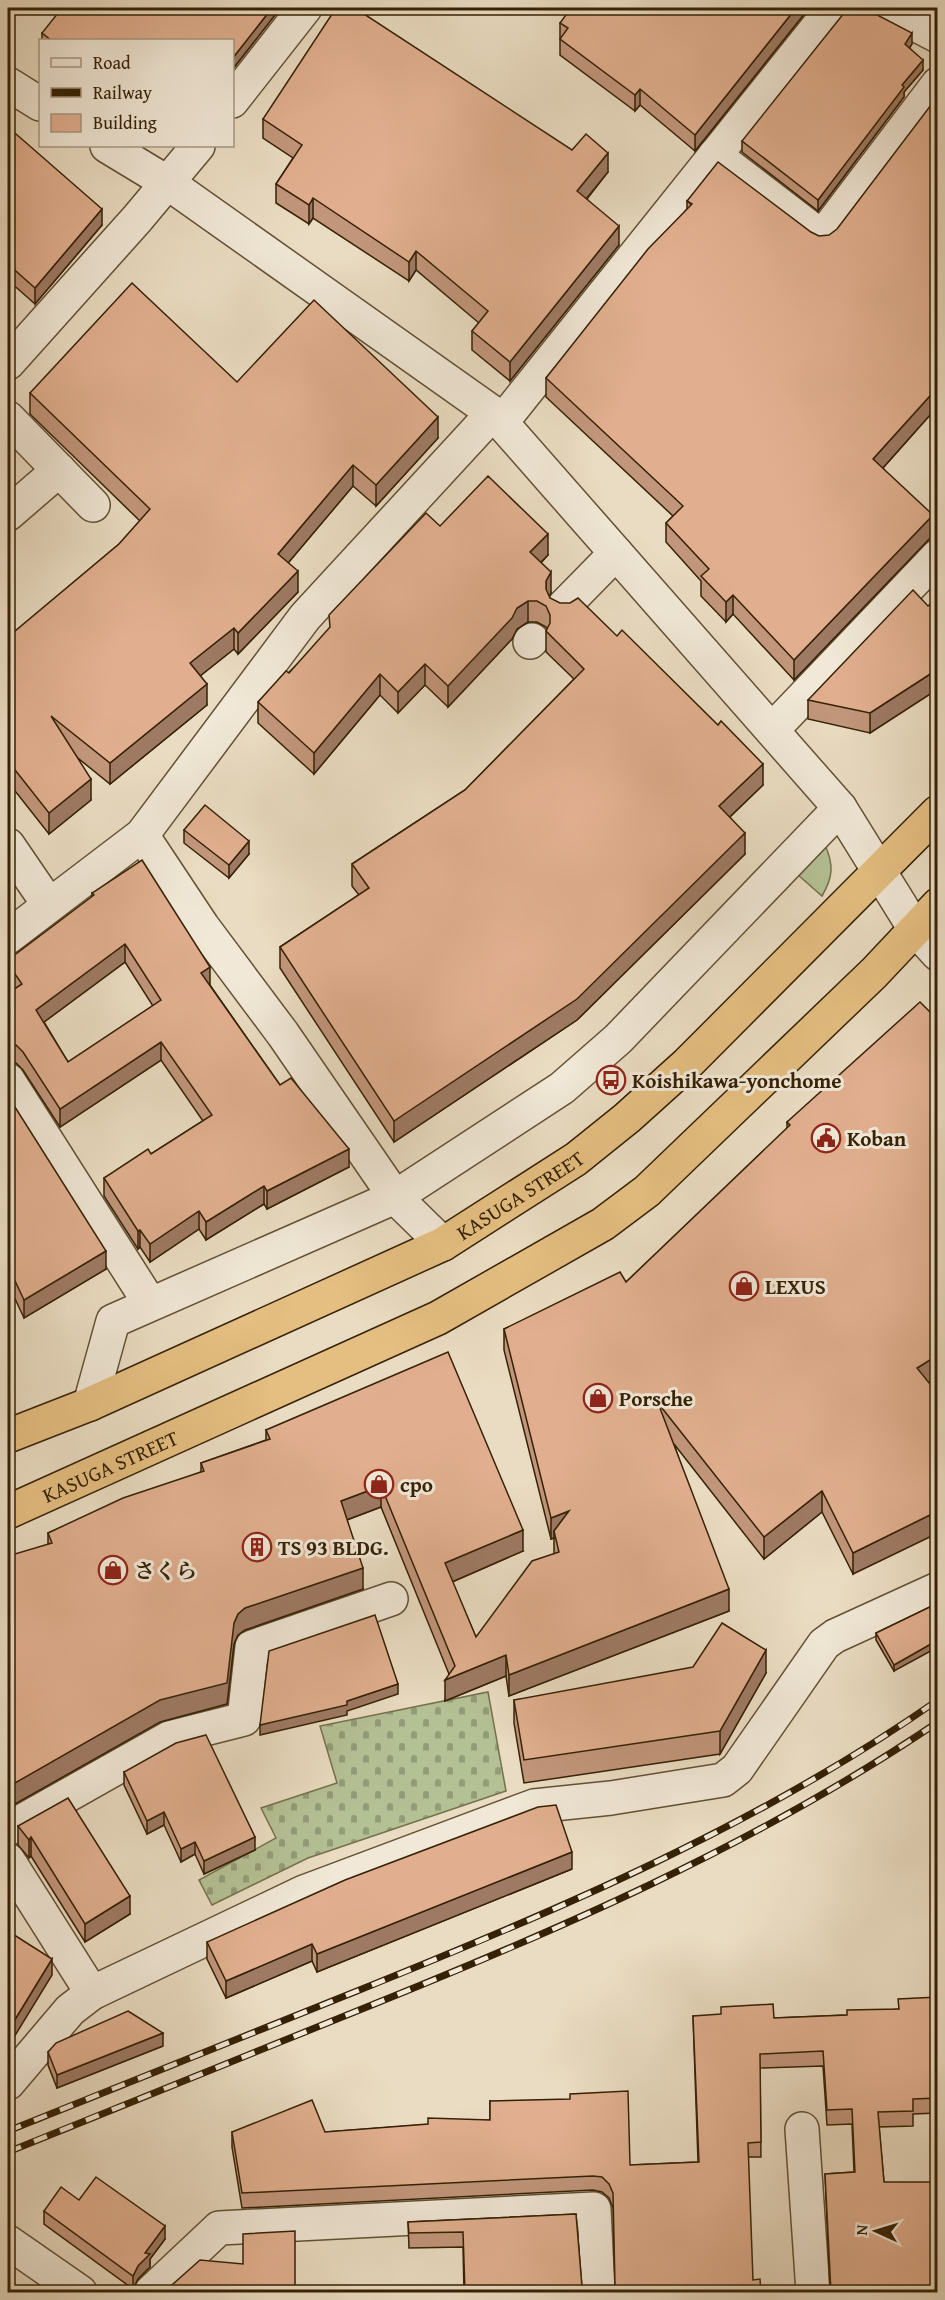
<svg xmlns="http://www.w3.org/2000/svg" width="945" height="2300" font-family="'Gentium Book Plus','Noto Serif JP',serif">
<defs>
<pattern id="cemetery-stones" width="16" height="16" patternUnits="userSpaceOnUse" patternTransform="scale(1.5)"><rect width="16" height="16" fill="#b4c195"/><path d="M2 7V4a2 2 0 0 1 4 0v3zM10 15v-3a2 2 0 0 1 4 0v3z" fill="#939c78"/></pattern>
</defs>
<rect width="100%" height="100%" fill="#eadcc2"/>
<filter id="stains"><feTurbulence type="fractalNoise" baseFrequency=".00333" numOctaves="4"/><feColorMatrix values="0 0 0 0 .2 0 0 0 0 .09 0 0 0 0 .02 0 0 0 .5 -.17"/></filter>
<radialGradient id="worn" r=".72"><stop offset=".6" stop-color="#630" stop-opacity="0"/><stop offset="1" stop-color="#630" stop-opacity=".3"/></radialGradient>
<!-- green -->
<path fill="#b4c195" stroke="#74714d" stroke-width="1.5" d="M 825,845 C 834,865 833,877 822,896 L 797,874 Z"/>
<!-- cemetery -->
<polygon fill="url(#cemetery-stones)" stroke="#74714d" stroke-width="1.5" points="488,1692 506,1791 308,1858 212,1905 199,1880 276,1838 261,1808 337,1783 320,1726"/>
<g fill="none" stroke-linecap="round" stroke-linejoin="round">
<!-- minor casing -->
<g stroke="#625034" stroke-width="36">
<g id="minor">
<polyline points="884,8 938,36"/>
<polyline points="8,84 40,104"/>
<polyline points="232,101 305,8"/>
<polyline points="107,146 168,183 493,413 840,808 915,929 938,954"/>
<polyline points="715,155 822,237 938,84"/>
<polyline points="8,363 137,219 198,146"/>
<polyline points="8,418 93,505"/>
<polyline points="501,423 833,8"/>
<polyline points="8,514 59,470"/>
<polyline points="564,606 616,553"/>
<polyline points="530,642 532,640"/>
<polyline points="772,730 938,556"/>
<polyline points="142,835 203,927 283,1034 395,1197 443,1244"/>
<polyline points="8,845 49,905"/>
<polyline points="8,937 142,835 305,617 493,413"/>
<polyline points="8,1080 149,1302"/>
<polyline points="90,1404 113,1321 395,1197 562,1088 618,1039 840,808"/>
<polyline points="8,1829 169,1738 244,1719 252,1647 391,1599"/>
<polyline points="8,1860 92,1993"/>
<polyline points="8,2083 70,2010 92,1993 304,1892 534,1806 611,1798 723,1780 737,1769 824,1644 835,1636 938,1589"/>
<polyline points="802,2129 813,2292"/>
<polyline points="8,2242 80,2292"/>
<polyline points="151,2292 219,2228 594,2209 598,2292"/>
</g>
</g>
<!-- highway casing -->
<g stroke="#352105" stroke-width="36">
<g id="highway">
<path id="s1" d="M 8,1436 L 90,1404 L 443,1244 L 576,1159 L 627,1118 L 687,1064 L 938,812"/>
<path id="s2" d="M 8,1512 L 438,1318 L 603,1224 L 647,1191 L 874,973 L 938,905"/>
</g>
</g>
<!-- minor -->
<use href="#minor" stroke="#f1e8d7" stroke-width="33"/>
<!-- highway -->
<use href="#highway" stroke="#e5be81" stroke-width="33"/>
<!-- rail casing -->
<g stroke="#352105" stroke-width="7">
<g id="rail">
<path d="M 8,2131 C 124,2084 241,2038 357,1991 C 559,1910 759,1825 938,1700"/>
<path d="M 8,2152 C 121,2106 234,2061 347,2015 C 552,1933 755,1846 938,1722"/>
</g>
</g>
<!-- rail -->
<use href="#rail" stroke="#f1e8d7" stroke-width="4.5" stroke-dasharray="14" stroke-linecap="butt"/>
</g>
<!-- wall -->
<g fill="#c2967b" stroke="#352105" stroke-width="1.5" fill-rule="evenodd">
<polygon points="275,8 275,15 232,70 232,40 42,40 42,33"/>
<polygon points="809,8 695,151 640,105 635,111 560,55 560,23"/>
<polygon points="912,44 909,48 923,70 904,92 904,97 818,211 742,152 742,141"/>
<polygon points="263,119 572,150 608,172 587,199 619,245 510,381 472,350 472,331 479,323 416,270 409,281 313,218 309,224 276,203 276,184 293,158 263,138"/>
<polygon points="8,127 102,225 35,304 9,281"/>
<polygon points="687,201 938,406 883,468 933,535 794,680 733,614 726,622 701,596 701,581 666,542 666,523 673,516 546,397 546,378 687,209"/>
<polygon points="237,382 438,438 376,506 353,486 288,563 298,592 238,654 234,649 200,676 207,705 110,784 79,759 91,800 49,834 8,782 8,637 119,544 140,521 30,414 30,393"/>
<polygon points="440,526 548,555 541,563 551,593 549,596 550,598 763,785 730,817 745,854 577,1020 394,1142 280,968 280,947 359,895 352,886 352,864 465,790 574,679 546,652 546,631 547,630 546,627 537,622 528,622 517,629 512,639 448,707 425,685 398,713 380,695 314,774 258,723 258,702"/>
<polygon points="928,606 870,733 808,719 808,700"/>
<polygon points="184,830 249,854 229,878 184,843"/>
<path d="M 92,893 L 210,985 L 280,1085 L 349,1167 L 267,1209 L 264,1204 L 206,1240 L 199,1229 L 150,1262 L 140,1247 L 138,1249 L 104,1196 L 104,1178 L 151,1154 L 203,1121 L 161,1060 L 60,1127 L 23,1070 L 16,1063 L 8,1062 L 8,993 L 13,990 L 8,982 L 8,960 L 92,897 ZM 125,962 L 153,1006 L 68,1062 L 44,1022 Z"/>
<polygon points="938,1020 938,1376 928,1382 853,1574 822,1512 764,1559 674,1444 729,1611 509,1696 506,1676 445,1701 449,1674 381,1507 347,1520 363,1589 245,1630 238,1635 234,1644 227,1704 160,1722 48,1544 48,1533 201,1472 201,1463 266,1440 266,1430 523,1551 452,1582 476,1637 554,1554 554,1538 551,1539 504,1350 504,1329 626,1282 787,1129 787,1122"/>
<polygon points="8,1096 106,1269 24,1318 9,1286 8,1286"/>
<polygon points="938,1603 894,1671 876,1640 876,1633"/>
<polygon points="766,1673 720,1754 524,1783 514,1723 514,1700"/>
<polygon points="124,1772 255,1850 204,1874 195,1854 181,1862 164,1825 147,1834 124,1785"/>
<polygon points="18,1826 130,1914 85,1942 31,1856 29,1858 18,1845"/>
<polygon points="572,1869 317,1972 312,1961 226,1998 207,1959 207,1942"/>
<polygon points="938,1997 938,2113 913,2114 913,2126 879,2127 884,2182 938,2292 830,2292 825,2174 854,2172 852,2124 827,2125 823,2066 760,2068 761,2157 749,2157 615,2286 613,2208 609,2198 602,2192 593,2190 242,2208 232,2147 232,2132 325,2132 490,2120 490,2101 630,2165 698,2162 693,2016 774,2018 847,2015 898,2009"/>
<polygon points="163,2046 57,2088 48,2065 48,2052"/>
<polygon points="79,2200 165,2239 150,2259 150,2267 138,2279 133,2289 44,2224 44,2211"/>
<polygon points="576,2214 582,2287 588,2292 464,2292 463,2247 409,2248 408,2222"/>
</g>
<!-- shaded-wall -->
<g fill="#9e7a64" stroke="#352105" stroke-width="1.5">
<polygon points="272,8 275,8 275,15 232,70 232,59"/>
<polygon points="796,8 809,8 695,151 695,135"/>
<polygon points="912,33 912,44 905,55 905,44"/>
<polygon points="923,60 923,70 904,92 904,97 818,211 818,200 902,85"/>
<polygon points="640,89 640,105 635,111 635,95"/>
<polygon points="608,153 608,172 577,210 577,191"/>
<polygon points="313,198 313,218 309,224 309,205"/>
<polygon points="102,209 102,225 35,304 35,288"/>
<polygon points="619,226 619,245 510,381 510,362"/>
<polygon points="416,251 416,270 409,281 409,262"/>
<polygon points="9,265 9,281 8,284 8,267"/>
<polygon points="938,387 938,406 873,479 873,459"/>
<polygon points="438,417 438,438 376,506 376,485"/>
<polygon points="353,465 353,486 278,575 278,554"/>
<polygon points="933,515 933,535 794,680 794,660"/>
<polygon points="548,534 548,555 530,573 530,552"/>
<polygon points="298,571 298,592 238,654 238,633"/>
<polygon points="551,572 551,593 546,602 546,581"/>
<polygon points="733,595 733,614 726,622 726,602"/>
<polygon points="528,601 528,622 517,629 512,639 448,707 448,686 517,608"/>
<polygon points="234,628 234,649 190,684 190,663"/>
<polygon points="425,664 425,685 398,713 398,692"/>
<polygon points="938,669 938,689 870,733 870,713"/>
<polygon points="380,674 380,695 314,774 314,753"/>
<polygon points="207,684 207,705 110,784 110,763"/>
<polygon points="763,764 763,785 719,827 719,806"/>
<polygon points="91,779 91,800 49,834 49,813"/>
<polygon points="745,833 745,854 577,1020 394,1142 394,1121"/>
<polygon points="249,841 249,854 229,878 229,865"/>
<polygon points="125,944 125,962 36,1028 36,1010"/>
<polygon points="210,967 210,985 201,991 201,973"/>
<polygon points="161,1042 161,1060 60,1127 60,1109"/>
<polygon points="349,1149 349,1167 267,1209 267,1191"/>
<polygon points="264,1186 264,1204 206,1240 206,1222"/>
<polygon points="199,1211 199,1229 150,1262 150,1244"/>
<polygon points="140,1230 140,1247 138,1249 138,1231"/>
<polygon points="106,1251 106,1269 24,1318 24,1300"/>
<polygon points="9,1268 9,1286 8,1286 8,1269"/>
<polygon points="938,1355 938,1376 917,1390 917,1368"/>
<polygon points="381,1486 381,1507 341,1522 341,1501"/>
<polygon points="822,1491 822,1512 764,1559 764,1537"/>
<polygon points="569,1511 554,1531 554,1538 551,1539 551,1518"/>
<polygon points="938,1511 938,1533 853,1574 853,1553"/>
<polygon points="523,1530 523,1551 445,1585 445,1563"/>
<polygon points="363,1568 363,1589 245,1630 238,1635 234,1644 227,1704 160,1722 8,1808 8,1787 234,1623 238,1614 245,1608"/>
<polygon points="729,1589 729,1611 509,1696 509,1675"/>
<polygon points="938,1640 938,1647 894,1671 894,1665"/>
<polygon points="766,1650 766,1673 720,1754 720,1731"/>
<polygon points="506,1655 506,1676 445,1701 445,1680"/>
<polygon points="398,1684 398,1694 347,1711 347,1715 260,1735 260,1725 347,1701"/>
<polygon points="164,1812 164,1825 147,1834 147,1821"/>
<polygon points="31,1837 31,1856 29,1858 29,1840"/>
<polygon points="255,1837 255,1850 204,1874 204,1861"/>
<polygon points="195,1842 195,1854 181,1862 181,1849"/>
<polygon points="572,1852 572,1869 317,1972 317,1954"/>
<polygon points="130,1896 130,1914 85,1942 85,1924"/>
<polygon points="312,1944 312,1961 226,1998 226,1981"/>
<polygon points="52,1959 52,1975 8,2047 8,2031"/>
<polygon points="163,2033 163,2046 57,2088 57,2075"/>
<polygon points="165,2226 165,2239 150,2259 150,2267 138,2279 133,2289 133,2276 138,2266 145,2253"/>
<polygon points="12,2261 12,2268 8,2275 8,2269"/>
</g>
<!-- building -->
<g fill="#e1af8f" stroke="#352105" stroke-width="1.5" fill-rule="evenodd">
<polygon points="62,8 272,8 232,59 232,40 51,40 42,33"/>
<polygon points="336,8 355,8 572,150 586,134 608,153 577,191 619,226 510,362 472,331 488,311 416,251 409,262 313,198 309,205 276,184 302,145 263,119"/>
<polygon points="571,8 796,8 695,135 640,89 635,95 560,39 568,28 560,23"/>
<polygon points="848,8 864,8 912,33 905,44 923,60 902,85 904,87 818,200 742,141"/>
<polygon points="934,101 938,104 938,387 873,459 933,515 794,660 733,595 726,602 701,576 709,569 666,523 683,506 546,378 648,249 692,204 687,201 718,162 811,232 819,236 829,235 837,229"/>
<polygon points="8,127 102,209 35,288 9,265 8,267"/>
<polygon points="132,283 237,382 314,300 438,417 376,485 353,465 278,554 298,571 238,633 234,628 190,663 207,684 110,763 51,716 91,779 49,813 8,761 8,637 119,544 150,509 30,393"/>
<polygon points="488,476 548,534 530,552 551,572 546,581 546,589 550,598 560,603 570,603 578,598 617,636 622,630 718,725 721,721 763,764 719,806 745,833 577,999 394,1121 280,947 369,888 352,864 465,790 584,669 546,631 550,623 550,615 546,606 537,601 528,601 517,608 512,618 448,686 425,664 398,692 380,674 314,753 258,702 286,671 289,673 330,627 329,615 426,513 440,526"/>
<polygon points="913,590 928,606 938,597 938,669 870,713 808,700"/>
<polygon points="205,805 249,841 229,865 184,830"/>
<path d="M 142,860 L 210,967 L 201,973 L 280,1085 L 291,1078 L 349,1149 L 267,1191 L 264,1186 L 206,1222 L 199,1211 L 150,1244 L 140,1230 L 138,1231 L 104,1178 L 148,1149 L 151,1154 L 212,1115 L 161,1042 L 60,1109 L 23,1052 L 16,1045 L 8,1044 L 8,993 L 22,984 L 8,964 L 8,960 L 94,895 L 92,893 ZM 125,944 L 161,1000 L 68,1062 L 36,1010 Z"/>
<polygon points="920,1002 938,1020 938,1355 917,1368 938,1394 938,1511 853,1553 822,1491 764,1537 658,1403 729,1589 509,1675 506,1655 445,1680 455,1666 381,1486 341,1501 363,1568 245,1608 238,1614 234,1623 227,1683 160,1700 8,1787 8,1556 52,1543 48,1533 123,1498 204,1471 201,1463 270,1439 266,1430 448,1352 523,1530 445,1563 476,1637 532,1561 559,1552 554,1531 569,1511 551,1518 504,1329 620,1272 626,1282 790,1125 787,1122"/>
<polygon points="8,1096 106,1251 24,1300 9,1268 8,1269"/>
<polygon points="938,1603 938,1640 894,1665 876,1633"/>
<polygon points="375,1615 398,1684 347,1701 347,1705 260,1725 269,1651"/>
<polygon points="722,1623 766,1650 720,1731 524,1760 514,1700 693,1667"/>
<polygon points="206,1735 255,1837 204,1861 195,1842 181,1849 164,1812 147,1821 124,1772 176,1743"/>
<polygon points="68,1798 130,1896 85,1924 31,1837 29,1840 18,1826"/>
<polygon points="556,1805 572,1852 317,1954 312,1944 226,1981 207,1942 345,1880 538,1807"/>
<polygon points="8,1931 52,1959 8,2031"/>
<polygon points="938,1997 938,2098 913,2099 913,2111 878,2112 884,2182 938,2182 938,2292 831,2292 825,2174 855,2172 852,2109 827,2110 823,2051 760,2054 761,2142 748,2143 753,2280 760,2279 761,2292 609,2292 615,2285 613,2193 609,2184 602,2177 593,2176 242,2193 232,2132 312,2100 325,2132 428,2124 428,2118 490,2120 490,2101 570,2099 570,2094 628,2091 630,2165 699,2162 693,2016 721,2014 721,2007 773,2004 774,2018 847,2015 847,2010 899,2009 898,1999"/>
<polygon points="128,2011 163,2033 57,2075 48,2052 56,2043"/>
<polygon points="96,2177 165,2226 145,2253 150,2254 138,2266 133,2276 44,2211 61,2187 79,2200"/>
<polygon points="576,2214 582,2287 588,2292 465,2292 463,2232 409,2233 408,2222"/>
<polygon points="295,2231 295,2292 164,2292 200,2260 243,2264 243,2234"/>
<polygon points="8,2258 12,2261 8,2269"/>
</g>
<!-- icons -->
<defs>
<g id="bus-ring" transform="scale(1.5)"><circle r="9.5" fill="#f1e8d7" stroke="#8f2418" stroke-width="1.5"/><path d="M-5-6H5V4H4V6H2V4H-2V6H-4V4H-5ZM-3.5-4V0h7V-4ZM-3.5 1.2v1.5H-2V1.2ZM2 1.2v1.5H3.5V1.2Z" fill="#8f2418"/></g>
<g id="civic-ring" transform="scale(1.5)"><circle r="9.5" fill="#f1e8d7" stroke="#8f2418" stroke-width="1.5"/><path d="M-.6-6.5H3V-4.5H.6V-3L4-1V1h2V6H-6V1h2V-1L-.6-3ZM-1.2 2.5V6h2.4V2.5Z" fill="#8f2418"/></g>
<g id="shop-ring" transform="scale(1.5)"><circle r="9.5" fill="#f1e8d7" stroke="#8f2418" stroke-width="1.5"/><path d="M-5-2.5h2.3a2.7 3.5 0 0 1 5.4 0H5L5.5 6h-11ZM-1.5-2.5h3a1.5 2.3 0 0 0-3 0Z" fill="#8f2418"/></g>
<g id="building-ring" transform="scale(1.5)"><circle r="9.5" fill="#f1e8d7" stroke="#8f2418" stroke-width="1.5"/><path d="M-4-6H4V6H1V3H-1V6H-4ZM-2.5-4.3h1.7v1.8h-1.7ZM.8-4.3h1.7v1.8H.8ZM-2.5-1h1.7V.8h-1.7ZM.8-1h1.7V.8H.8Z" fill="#8f2418"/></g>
</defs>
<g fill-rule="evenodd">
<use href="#bus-ring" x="611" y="1080"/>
<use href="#civic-ring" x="826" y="1138"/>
<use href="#shop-ring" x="744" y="1286"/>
<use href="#shop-ring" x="598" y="1398"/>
<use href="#shop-ring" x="379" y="1484"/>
<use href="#building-ring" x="257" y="1547"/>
<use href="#shop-ring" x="113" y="1570"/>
</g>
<g text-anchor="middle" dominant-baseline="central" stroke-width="6" stroke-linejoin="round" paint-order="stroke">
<!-- poi labels -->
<g font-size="21" font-weight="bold" fill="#352105" stroke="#f1e8d7" text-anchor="start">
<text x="632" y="1080">Koishikawa-yonchome</text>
<text x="847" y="1138">Koban</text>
<text x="765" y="1286">LEXUS</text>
<text x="619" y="1398">Porsche</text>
<text x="400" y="1484">cpo</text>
<text x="278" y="1547">TS 93 BLDG.</text>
<text x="134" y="1570">さくら</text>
</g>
<!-- street labels -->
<g font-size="21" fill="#352105" stroke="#f1e8d7">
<text stroke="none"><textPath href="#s1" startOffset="567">KASUGA STREET</textPath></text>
<text stroke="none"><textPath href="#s2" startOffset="112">KASUGA STREET</textPath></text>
</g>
</g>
<!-- margin -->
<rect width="945" height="2300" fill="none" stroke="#eadcc2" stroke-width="30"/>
<rect x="9" y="9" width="927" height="2282" fill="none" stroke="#352105" stroke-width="3"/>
<rect x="15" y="15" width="915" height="2270" fill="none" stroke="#352105" stroke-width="1.5"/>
<!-- legend -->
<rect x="39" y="39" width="195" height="108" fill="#f1e8d7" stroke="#a69883" stroke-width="1.5"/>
<rect x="51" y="58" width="30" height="9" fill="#f1e8d7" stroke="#a69883" stroke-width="1.5"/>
<text x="93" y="69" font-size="18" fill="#352105">Road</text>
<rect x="51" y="88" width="30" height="9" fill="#352105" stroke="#a69883" stroke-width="1.5"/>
<text x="93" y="99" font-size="18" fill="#352105">Railway</text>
<rect x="51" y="114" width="30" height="18" fill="#e1af8f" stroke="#a69883" stroke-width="1.5"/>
<text x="93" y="129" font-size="18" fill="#352105">Building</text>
<!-- north arrow -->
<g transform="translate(876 2231) rotate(274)" stroke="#f1e8d7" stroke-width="4.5" paint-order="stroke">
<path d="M0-4.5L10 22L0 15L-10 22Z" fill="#352105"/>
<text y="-9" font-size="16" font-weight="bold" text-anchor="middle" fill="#352105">N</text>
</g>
<rect width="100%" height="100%" filter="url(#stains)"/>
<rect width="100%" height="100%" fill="url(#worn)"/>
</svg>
